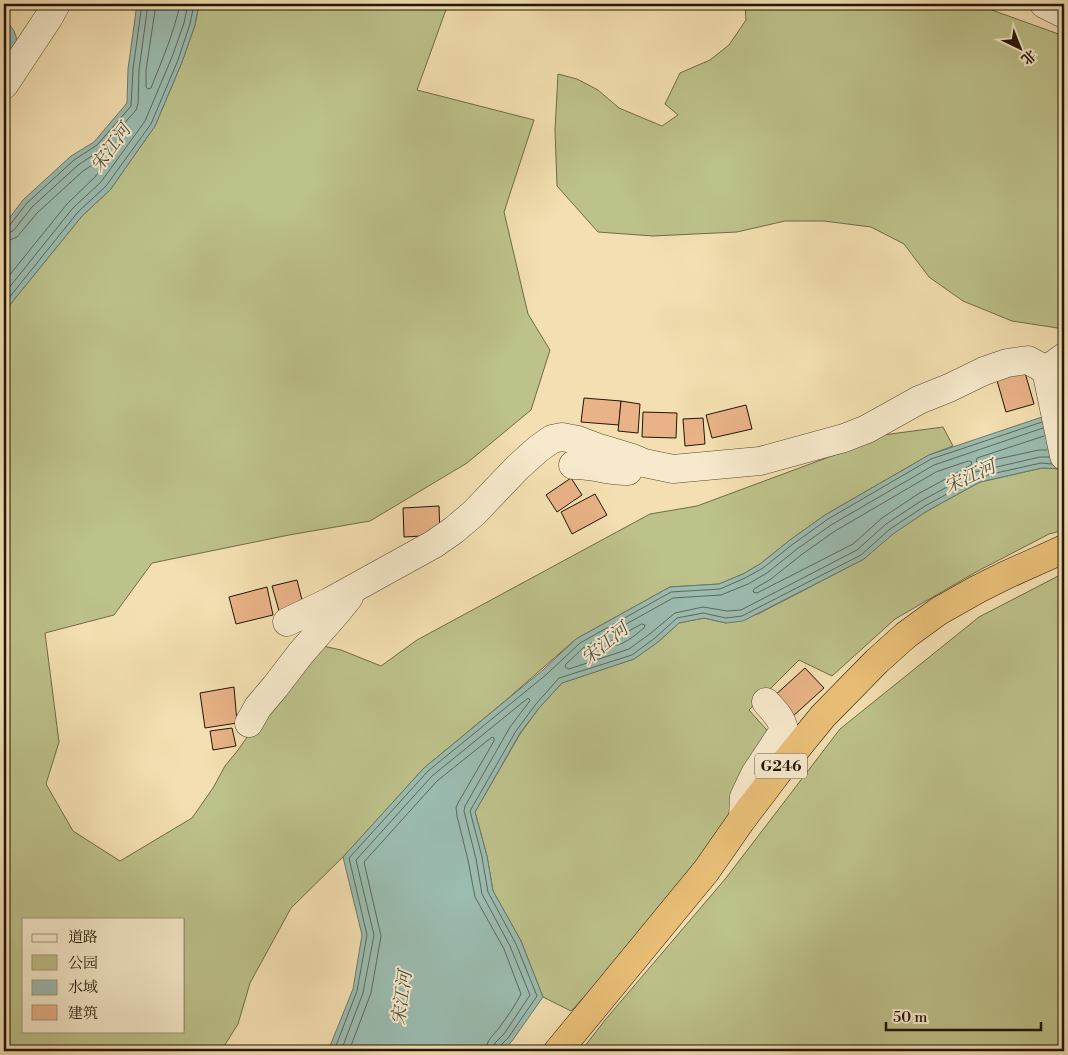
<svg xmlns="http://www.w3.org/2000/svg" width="1068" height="1055" font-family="'Libre Bodoni','Noto Serif SC',serif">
<rect width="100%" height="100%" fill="#f3dfb1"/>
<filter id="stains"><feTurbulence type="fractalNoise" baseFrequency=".004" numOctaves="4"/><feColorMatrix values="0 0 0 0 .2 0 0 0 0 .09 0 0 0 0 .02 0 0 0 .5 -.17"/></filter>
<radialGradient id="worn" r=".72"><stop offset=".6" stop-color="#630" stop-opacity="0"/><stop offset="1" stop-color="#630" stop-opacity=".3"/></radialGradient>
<!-- green -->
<g fill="#bdc18a" stroke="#6e6b48" fill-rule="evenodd">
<path d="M 199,4 L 448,4 L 417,90 L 534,120 L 504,212 L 528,314 L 550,350 L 531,410 L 467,463 L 370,521 L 289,535 L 152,563 L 114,615 L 45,633 L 59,742 L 46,784 L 73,831 L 120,861 L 192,818 L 213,788 L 225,766 L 238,750 L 266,710 L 323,646 L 341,650 L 381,666 L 417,640 L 650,514 L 697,506 L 837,454 L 883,435 L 943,427 L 953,446 L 929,455 L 825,515 L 790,540 L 760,564 L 743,574 L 719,584 L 670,587 L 576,639 L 505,701 L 424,768 L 343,857 L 291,908 L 250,983 L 238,1024 L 221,1051 L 4,1051 L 4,312 L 82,216 L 110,190 L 155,126 L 182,62 L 195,25 ZM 24,919 L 184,919 L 184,1031 L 24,1031 Z"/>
<polygon points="745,4 975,4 1064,36 1064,329 1012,321 963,301 929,277 904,244 871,227 824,221 785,221 737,232 653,236 598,232 557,186 555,130 558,74 577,79 598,90 619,108 662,126 678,115 665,104 680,73 710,60 729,45 746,20"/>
<polygon points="1042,468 1064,469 1064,530 1049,534 976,572 895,619 832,676 799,660 749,710 773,737 736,815 618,961 571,1011 543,997 521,941 493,891 487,856 475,812 520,734 539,708 562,683 634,659 658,642 679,623 704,618 726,623 758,614 864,559 892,534 927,511 980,482"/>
<polygon points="1064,573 1064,1051 581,1051 605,1020 726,878 840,729 979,617"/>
</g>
<!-- water -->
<g fill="#9bbcb0" stroke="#6a796c">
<polygon points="137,4 199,4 195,25 182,62 155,126 110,190 82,216 4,312 4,225 23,200 71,156 94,142 127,103 128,69"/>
<path d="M 4,21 C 13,26 16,33 17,43 L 5,59 L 4,60 Z"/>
<polygon points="1064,411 1064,469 1042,468 980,482 927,511 893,534 864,559 743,621 726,623 704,618 679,623 658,642 634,659 562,683 539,708 520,733 475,812 487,856 493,891 521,941 543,997 512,1041 503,1051 328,1051 353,989 362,935 343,857 424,768 543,670 576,639 670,587 719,584 743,574 760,564 790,540 825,515 929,455 1039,418"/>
</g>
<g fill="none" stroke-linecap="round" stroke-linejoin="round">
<!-- shore -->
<g stroke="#5e685b" stroke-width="1">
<path d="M 156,4 L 146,70 L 146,87 L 148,89 L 151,88 C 162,60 174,33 180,4"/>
<polyline points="4,227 9,226 27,203 74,160 97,145 131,106 133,69 142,4"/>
<polyline points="4,234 9,233 14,230 32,207 78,165 101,150 136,110 138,104 139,70 148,4"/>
<polyline points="4,241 10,240 17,237 37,213 83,171 103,158 107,159 107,161 95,177 67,204 4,282"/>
<polyline points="4,294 73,208 101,182 145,121 172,57 184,23 188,4"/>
<polyline points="4,304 78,212 106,186 151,124 178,60 190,24 194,4"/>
<polyline points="1043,428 934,465 831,525 797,549 767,573 748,584 721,595 673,598 583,648 566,664 565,667 569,669 629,649 651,633 675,613 703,607 727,611 741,610 857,550 886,524 921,501 975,472 1040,457 1049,457"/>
<polyline points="1044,436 977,458 976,461 979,463 1039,450 1047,450"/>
<polygon points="969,461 972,462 971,465 918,494 882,518 853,544 757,593 753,592 754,589 771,579 801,555 835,531 936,472"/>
<path d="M 642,624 L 645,625 L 644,628 C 634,636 622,647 609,646 L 610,642 Z"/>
<polyline points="334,1051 357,991 367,935 349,858 428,771 547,674 580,643 671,592 720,589 745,578 763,568 793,544 828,519 931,459 1042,422"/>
<polyline points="341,1051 363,993 374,935 356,860 432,776 528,698 530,700 529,702 510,727 465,806 464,811 476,859 482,894 510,946 530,995 504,1034 495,1043 493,1051"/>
<path d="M 349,1051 L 371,993 L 381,936 L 364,862 L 437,781 L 492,737 L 494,738 L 494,741 L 458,803 L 456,808 L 457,816 L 468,860 L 475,897 L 504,949 L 521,994 C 515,1006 507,1017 499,1028 C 493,1036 486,1040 486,1051"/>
<polyline points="499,1051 500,1046 508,1038 537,996 516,944 488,892 482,857 470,811 516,731 536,704 559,678 632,655 655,638 677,618 703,613 726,618 742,616 861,555 890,529 925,506 978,477 1041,463 1052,464"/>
</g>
</g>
<!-- building -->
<g fill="#e9b287" stroke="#201506">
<polygon points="1024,369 1034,404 1006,412 996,377"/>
<polygon points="584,398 621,401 619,425 581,422"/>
<polygon points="621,401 640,404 638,433 618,431"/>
<polygon points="746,405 752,429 712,438 706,415"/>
<polygon points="643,412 677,413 676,438 642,437"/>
<polygon points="703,418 705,444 685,446 683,419"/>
<polygon points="571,478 582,495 557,512 546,495"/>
<polygon points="595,494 607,515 572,534 561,512"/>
<polygon points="439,506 440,535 404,537 403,508"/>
<polygon points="297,580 303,604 279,611 272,586"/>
<polygon points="267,587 273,615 236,624 229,597"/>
<polygon points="805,668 824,688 792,717 773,697"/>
<polygon points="234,687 237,723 205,728 200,693"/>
<polygon points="232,728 236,746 213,750 210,731"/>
</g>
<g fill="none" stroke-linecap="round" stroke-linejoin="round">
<!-- minor casing -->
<g stroke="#554831" stroke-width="29">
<g id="minor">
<polyline points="1044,4 1064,14"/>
<polyline points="4,85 49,17 56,4"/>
<polyline points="1046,370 1064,357"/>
<path d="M 573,465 C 592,464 609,472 628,471"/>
<polyline points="287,622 329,602 434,544 454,530 474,513 518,467 538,449 552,439 562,437 578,440 599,448 632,458 644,463 673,469 760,461 844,438 867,429 919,400 949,388 984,371 1007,363 1028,360 1046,370 1064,456"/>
<polyline points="249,723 258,707 275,687 301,653 337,612 349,597"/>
<path d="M 743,818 L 744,797 L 755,774 L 784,730 C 782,718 773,710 766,702"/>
</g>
</g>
<!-- highway casing -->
<g stroke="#201506" stroke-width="29">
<polyline id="highway" points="558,1051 706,871 743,818 784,764 823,716 877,661 906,635 939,611 978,589 1006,575 1064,549"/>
</g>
<!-- minor -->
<use href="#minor" stroke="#f7eacc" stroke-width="28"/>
<!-- highway -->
<use href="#highway" stroke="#eac078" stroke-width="28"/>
</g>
<g text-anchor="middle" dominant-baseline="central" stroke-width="4" stroke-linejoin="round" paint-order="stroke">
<!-- shield labels -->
<rect fill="#f7eacc" stroke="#605541" stroke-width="1" x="755" y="753.5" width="52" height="25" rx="4"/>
<g font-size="15" font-weight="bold" fill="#201506">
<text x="781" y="766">G246</text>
</g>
<!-- water labels -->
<g font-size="18" font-style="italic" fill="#4b4f42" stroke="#f7eacc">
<text transform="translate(111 148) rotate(-54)">宋江河</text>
<text transform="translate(970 477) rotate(-24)">宋江河</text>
<text transform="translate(605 644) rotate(-39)">宋江河</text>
<text transform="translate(402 998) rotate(-82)">宋江河</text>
</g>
</g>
<!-- margin -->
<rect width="1068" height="1055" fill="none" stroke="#f3dfb1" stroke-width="20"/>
<rect x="5" y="5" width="1058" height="1045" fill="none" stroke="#201506" stroke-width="2.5"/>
<rect x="10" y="10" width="1048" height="1035" fill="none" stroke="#201506"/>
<!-- legend -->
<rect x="22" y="918" width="162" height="115" fill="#f7eacc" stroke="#a1957d"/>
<rect x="32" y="934" width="25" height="8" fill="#f7eacc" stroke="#a1957d"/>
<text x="68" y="942" font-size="15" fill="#201506">道路</text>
<rect x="32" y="955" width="25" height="15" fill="#bdc18a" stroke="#a1957d"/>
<text x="68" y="968" font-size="15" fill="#201506">公园</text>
<rect x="32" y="980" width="25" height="15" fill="#9bbcb0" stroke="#a1957d"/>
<text x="68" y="992" font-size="15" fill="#201506">水域</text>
<rect x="32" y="1005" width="25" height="15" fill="#e9b287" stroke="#a1957d"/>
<text x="68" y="1018" font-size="15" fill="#201506">建筑</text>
<!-- north arrow -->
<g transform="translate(1020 48) rotate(137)" stroke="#f7eacc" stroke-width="4" paint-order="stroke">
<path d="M0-4L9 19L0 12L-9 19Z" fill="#201506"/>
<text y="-8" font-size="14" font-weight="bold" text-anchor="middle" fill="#201506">北</text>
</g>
<!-- scale -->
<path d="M886 1022v8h155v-8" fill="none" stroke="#201506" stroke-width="2.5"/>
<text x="893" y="1022" font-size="15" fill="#201506" stroke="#f7eacc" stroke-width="4" paint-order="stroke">50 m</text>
<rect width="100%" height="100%" filter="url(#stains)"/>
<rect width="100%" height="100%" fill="url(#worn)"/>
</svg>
